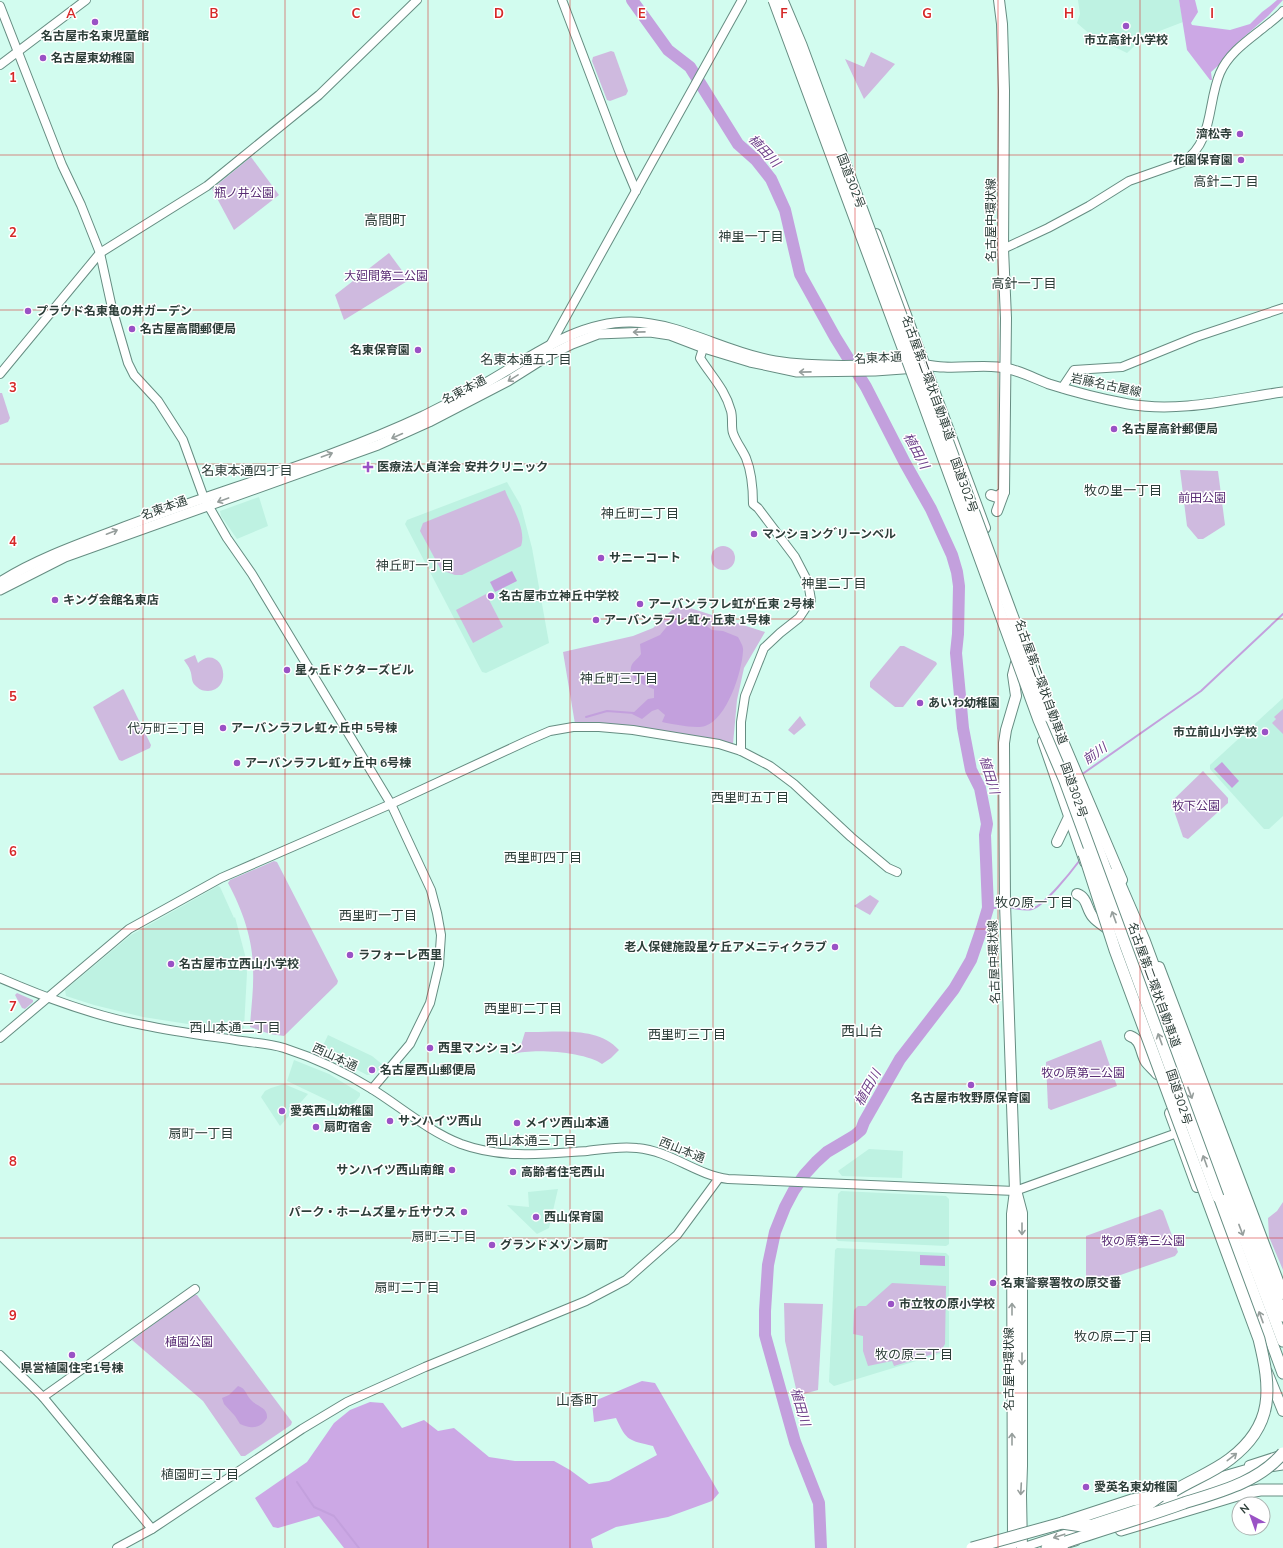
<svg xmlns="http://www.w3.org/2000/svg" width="1283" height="1548" font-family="'Nunito Sans','Noto Sans JP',sans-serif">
<rect width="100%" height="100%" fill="#d2fcef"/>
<!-- built -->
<g fill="#bef2e2">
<polygon points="1078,0 1179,0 1183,22 1144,37 1127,53 1092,36 1077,23 1080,14"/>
<polygon points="507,482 521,506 532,548 549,643 486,673 482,672 405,524 407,520"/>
<polygon points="259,497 268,526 237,539 221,516 220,511"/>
<polygon points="1283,698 1283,816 1269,829 1264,829 1210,769 1210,765"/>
<polygon points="218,886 220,887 234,918 235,917 245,955 247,973 244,1028 239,1032 143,1017 94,1005 66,996 65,990 131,935"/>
<polygon points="328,1035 372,1056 383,1065 375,1074 367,1075 348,1065 336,1057 321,1050"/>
<polygon points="294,1060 329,1074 360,1093 360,1096 348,1110 287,1081"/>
<polygon points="284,1084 308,1094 280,1126 261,1097 265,1091 271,1088"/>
<polygon points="869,1149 903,1151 902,1178 842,1176 838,1171"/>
<polygon points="558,1189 549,1228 537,1234 507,1205 529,1207 528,1192"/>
<polygon points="841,1191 946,1196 949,1199 949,1244 946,1246 838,1241 836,1239 838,1194"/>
<polygon points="837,1248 946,1253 949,1256 949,1351 834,1386 829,1382 835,1250"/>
</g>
<!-- green -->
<g fill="#cfbadf">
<polygon points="611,51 614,52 628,91 626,95 610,101 607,100 592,61 593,57"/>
<polygon points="871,52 895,64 864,99 845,59 864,67"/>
<polygon points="251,157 279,195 234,230 212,189"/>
<polygon points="389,253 409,280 344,320 335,295"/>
<polygon points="0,393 2,393 10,418 8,422 0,425"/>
<polygon points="1180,470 1218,471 1225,525 1203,539 1198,539 1187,526"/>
<path d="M 505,490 C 511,506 527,529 521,546 L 462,575 L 455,575 L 441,570 L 420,531 L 423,523 Z"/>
<circle cx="723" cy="558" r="12"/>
<polygon points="486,594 503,627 473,643 456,610"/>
<polygon points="684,606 765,632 744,668 737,700 733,744 575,724 563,652 633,636 653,628 673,609"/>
<polygon points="900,646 904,646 936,662 937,664 903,707 895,707 870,687 870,682"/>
<path d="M 195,655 L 198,663 C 200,661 203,659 206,658 C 225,653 232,690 208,691 C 204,691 200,690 197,687 C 190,682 193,677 190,670 C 189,667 186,663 184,660 Z"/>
<polygon points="123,689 124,690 151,745 150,748 122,761 119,760 93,707"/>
<polygon points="1283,709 1283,734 1272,723 1276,719 1274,717"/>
<polygon points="800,716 806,725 794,735 788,730"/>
<polygon points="1203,771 1228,798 1228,803 1188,839 1183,837 1171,802"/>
<path d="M 274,861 L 277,862 L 338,981 L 337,984 L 284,1036 L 270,1034 L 250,1027 C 251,1008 254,988 253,969 C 253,939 242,909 228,883 L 230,880 Z"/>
<polygon points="870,895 879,901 870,915 854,906"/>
<polygon points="17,993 33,1000 33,1002 25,1009 22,1008 15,995"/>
<path d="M 525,1032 C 555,1033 596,1025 619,1050 L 611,1058 L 602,1064 C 586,1052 533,1048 514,1054 L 517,1045 L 521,1045 Z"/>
<polygon points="1101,1040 1117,1086 1051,1110 1048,1108 1046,1062"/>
<polygon points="1283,1202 1283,1270 1269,1237 1268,1218 1277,1211"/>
<polygon points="1160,1209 1163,1211 1178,1252 1175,1256 1086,1287 1086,1236"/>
<polygon points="892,1283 946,1286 945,1344 940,1352 894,1366 892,1361 868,1366 863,1351 863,1336 853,1334 854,1310 858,1306 866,1306"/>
<polygon points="194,1295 197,1295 292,1422 291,1425 245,1456 241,1456 203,1401 132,1340"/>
<polygon points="784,1303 823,1304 818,1390 800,1395 797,1393 785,1341"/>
</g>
<!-- forest -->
<g fill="#cca8e5">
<polygon points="1179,0 1195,0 1198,12 1191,23 1192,25 1230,30 1250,24 1262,12 1270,6 1277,0 1283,0 1268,16 1237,43 1224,57 1221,63 1211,72 1212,80 1210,80 1187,50"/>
<path d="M 642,1381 L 655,1383 L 719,1493 L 712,1501 L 668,1517 L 616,1527 L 591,1539 L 593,1548 L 344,1548 L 319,1516 L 278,1528 L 273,1527 L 255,1498 L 307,1462 L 334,1423 L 350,1410 L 370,1402 L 383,1403 L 402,1428 L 424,1420 L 438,1431 L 454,1428 L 489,1457 L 515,1461 L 554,1461 L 570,1470 L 589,1484 L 609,1481 L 657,1455 L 653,1446 C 629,1440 627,1442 616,1418 L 594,1422 L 592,1402 Z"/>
</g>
<!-- water -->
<g fill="#c3a0dd">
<polygon points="512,571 517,581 495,592 490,582"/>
<path d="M 680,613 L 683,618 L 686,620 L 699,620 L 712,630 L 723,631 L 738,637 C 740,641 744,647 743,651 C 742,672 727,719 705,726 C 696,729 672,724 662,722 L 665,715 L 658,709 L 652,711 L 642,719 L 632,714 L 648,699 L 654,698 L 654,689 C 646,686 628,679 631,667 C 632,662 638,659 641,654 L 640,644 L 660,635 L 669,624 Z"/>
<polygon points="1222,762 1239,781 1232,788 1214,769"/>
<polygon points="920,1255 945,1256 945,1266 920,1265"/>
<path d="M 238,1386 C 247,1389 245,1394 251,1400 C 257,1407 268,1407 267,1418 C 261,1429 250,1429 240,1424 L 235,1416 L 224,1404 L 222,1398 L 229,1395 Z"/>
</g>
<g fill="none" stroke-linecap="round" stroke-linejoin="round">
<!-- stream -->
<g stroke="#c3a0dd" stroke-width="2">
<polyline points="586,717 607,711 634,713"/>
<polyline points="1081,775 1201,691 1283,614"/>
<path d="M 1008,907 C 1015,908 1025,911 1032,909 C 1045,905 1071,872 1080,860"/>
<polyline points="988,908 1001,908"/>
<polyline points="297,1482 314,1507 334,1516 359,1548"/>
</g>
<!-- river -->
<polyline stroke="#c3a0dd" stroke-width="12" points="632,0 668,50 690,67 738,144 756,160 771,179 785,210 800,274 835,337 866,387 905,463 931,509 952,555 957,572 959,586 958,634 956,653 963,728 971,770 980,788 985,813 987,824 985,835 988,908 982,928 971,960 954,989 900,1059 864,1122 861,1130 854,1136 827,1152 816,1162 805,1174 794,1190 785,1207 775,1232 768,1265 765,1311 765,1335 795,1442 819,1503 821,1548"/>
<!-- tertiary casing -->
<g stroke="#668d82" stroke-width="10">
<g id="tertiary">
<polyline points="562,0 620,153 636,191"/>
<polyline points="0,6 62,165 81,205 100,253 112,308 128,363 134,375 158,401 183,440 204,498 227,538 252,574 391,804 431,890 437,913 441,935 439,965 430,1003 410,1044 372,1089"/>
<polyline points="0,65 86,0"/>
<path d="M 1003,249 L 1048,228 L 1089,206 L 1129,181 L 1183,162 C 1214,142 1207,103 1220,73 C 1229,52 1250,39 1267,25 C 1272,21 1279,16 1283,11"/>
<path d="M 705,342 L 700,358 C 712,377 725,389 731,411 C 733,418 731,427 733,433 C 736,442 742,449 746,458 C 752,473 753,488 753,504 L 758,508 L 795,557 L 808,582 L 811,600 L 799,618 L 780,633 L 764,648 L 745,696 L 741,722 L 741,751"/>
<polyline points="548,349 742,0"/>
<polyline points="0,374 100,253 207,186 319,95 417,0"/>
<polyline points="1062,388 1074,370 1122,367 1196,337 1283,308"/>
<path d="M 0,978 C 46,998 94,1016 143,1025 C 176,1032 209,1036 242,1041 C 256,1043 271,1044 284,1048 C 315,1058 345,1072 372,1089 C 401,1107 428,1131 461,1144 C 502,1159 544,1154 587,1151 C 603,1149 620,1146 637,1148 C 671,1151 696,1175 728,1179 L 1015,1191 L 1177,1133"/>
<polyline points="0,1038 129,929 221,878 391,804 529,740 550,731 573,727 599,727 633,730 682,738 719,744 741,751 770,766 794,784 851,837 888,868 897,872"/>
<polyline points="0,1355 43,1397 152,1529"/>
<polyline points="43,1397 195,1289"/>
<polyline points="1249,1465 1280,1455"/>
<polyline points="1148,1508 1242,1478"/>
<polyline points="117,1548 152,1529 302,1429 347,1402 425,1367 586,1301 626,1280 677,1235 719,1178"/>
<polyline points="1021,1548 1086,1527"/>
</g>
</g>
<!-- secondary casing -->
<g stroke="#668d82" stroke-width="11">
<g id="secondary">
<path d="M 0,582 C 38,558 82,543 124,527 C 223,489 327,461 423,416 C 441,407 460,398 477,388 C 525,362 574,321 631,322 C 681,323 726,353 775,361 C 806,366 838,366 870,365 C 881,364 892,361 903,362 C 917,362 930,367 944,367 C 962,368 980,365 998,367 C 1015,368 1033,378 1049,384 C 1074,392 1102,399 1128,404 C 1180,413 1232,399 1283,392"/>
<polyline points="0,590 65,557 378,445 429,422 508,381 546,357 572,344 598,334 650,332 670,335 704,348 750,362 797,372 875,371 917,368"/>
</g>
</g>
<!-- primary casing -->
<g stroke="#668d82" stroke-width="12">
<g id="primary">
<polyline points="991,495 997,497 1004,492"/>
<polyline points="997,511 1004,492 1006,318 1003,249 1004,91 1002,24 999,0"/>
<polyline points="1017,1194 1022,1213 1022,1466 1021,1495 1022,1548"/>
<polyline points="1013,1544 1012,1214 1015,1191 1005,903 1004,743 1006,730 1016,696 1013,675 1016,663"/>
</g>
</g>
<!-- trunk casing -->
<g stroke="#668d82" stroke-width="12">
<g id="trunk">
<polyline points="876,234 985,528"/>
<polyline points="1062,739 1122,880"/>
<polyline points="1043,741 1085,862"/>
<polyline points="1057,842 1069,817"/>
<path d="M 1077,894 C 1088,898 1086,909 1093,917 C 1097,922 1103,925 1108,929"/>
<polyline points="1159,967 1283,1294"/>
<path d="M 1130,1036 C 1142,1040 1140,1052 1146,1062 C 1149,1066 1154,1070 1157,1074"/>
<polyline points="1170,1113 1197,1187"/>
<polyline points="1267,1372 1283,1411"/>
</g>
</g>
<!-- motorway casing -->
<g stroke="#668d82" stroke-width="13">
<g id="motorway">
<polyline points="1048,716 1283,1341"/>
<polyline points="1115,873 1144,940 1283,1316"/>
<polyline points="1218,1197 1283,1373"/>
<polyline points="1162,1495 1255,1468 1283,1464"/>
<polyline points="1121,1530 1244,1493 1260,1490 1283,1490"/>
<polyline points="995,1548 1012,1543"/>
<polyline points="1047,1548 1075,1540"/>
</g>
</g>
<!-- tertiary -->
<use href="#tertiary" stroke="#fff" stroke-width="8"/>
<!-- secondary -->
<use href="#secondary" stroke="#fff" stroke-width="9"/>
<!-- primary -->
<use href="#primary" stroke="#fff" stroke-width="10"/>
<!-- trunk -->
<use href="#trunk" stroke="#fff" stroke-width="10"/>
<!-- motorway -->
<use href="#motorway" stroke="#fff" stroke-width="11"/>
<!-- motorway-bridge casing -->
<g stroke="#668d82" stroke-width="13" stroke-linecap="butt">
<g id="motorway-bridge">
<polyline points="774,0 922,399 1039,720 1065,781 1218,1197"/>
<polyline points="782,0 801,45 1013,618 1048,716"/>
<path d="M 1084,854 L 1115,950 L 1259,1339 C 1271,1388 1275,1425 1230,1459 C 1213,1472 1192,1480 1174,1491"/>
<polyline points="1062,1523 1082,1526 1093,1525 1142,1509 1160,1496"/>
<path d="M 1066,1542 C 1105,1529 1145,1517 1184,1503 C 1219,1492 1259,1482 1283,1453"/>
<polyline points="972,1548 1062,1523 1132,1500 1162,1495"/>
</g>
</g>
<!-- motorway-bridge -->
<use href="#motorway-bridge" stroke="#fff" stroke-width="11"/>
</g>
<!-- one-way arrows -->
<defs><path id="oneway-shaft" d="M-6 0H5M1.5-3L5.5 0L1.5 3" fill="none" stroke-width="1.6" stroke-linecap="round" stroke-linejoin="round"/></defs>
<g stroke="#969e9c">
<use href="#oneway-shaft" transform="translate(639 332) rotate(179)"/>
<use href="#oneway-shaft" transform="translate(805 372) rotate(179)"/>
<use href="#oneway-shaft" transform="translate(513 378) rotate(148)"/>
<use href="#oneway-shaft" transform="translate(397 436) rotate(156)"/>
<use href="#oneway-shaft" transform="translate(327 455) rotate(-20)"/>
<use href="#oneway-shaft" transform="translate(223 500) rotate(160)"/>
<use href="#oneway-shaft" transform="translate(112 532) rotate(-21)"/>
<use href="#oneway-shaft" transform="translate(1114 917) rotate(-110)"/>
<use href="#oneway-shaft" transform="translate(1160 1039) rotate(-110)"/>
<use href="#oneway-shaft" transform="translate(1190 1093) rotate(70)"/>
<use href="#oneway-shaft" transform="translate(1205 1161) rotate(-110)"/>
<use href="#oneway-shaft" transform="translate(1022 1229) rotate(90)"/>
<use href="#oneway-shaft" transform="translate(1241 1230) rotate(69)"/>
<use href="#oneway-shaft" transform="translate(1012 1309) rotate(-90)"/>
<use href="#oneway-shaft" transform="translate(1261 1317) rotate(-110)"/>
<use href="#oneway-shaft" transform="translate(1022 1359) rotate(90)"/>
<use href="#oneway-shaft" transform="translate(1012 1439) rotate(-90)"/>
<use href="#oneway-shaft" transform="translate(1232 1457) rotate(-38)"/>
<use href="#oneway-shaft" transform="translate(1021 1489) rotate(93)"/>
<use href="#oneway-shaft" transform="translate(1059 1536) rotate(162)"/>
</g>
<!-- grid -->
<path fill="none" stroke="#d62828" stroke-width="1" stroke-opacity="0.55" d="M 143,0 L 143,1548M 285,0 L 285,1548M 428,0 L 428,1548M 570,0 L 570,1548M 713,0 L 713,1548M 855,0 L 855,1548M 998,0 L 998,1548M 1140,0 L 1140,1548M 0,155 L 1283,155M 0,310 L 1283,310M 0,464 L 1283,464M 0,619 L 1283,619M 0,774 L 1283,774M 0,929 L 1283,929M 0,1084 L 1283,1084M 0,1238 L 1283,1238M 0,1393 L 1283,1393"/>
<!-- markers -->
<g fill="#9a52c5" stroke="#fff" stroke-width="1.5">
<circle cx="95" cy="22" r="4"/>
<circle cx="1126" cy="26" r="4"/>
<circle cx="43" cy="58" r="4"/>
<circle cx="1240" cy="134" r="4"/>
<circle cx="1241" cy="160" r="4"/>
<circle cx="28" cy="311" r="4"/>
<circle cx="132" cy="329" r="4"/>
<circle cx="418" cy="350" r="4"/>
<circle cx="1114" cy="429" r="4"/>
<path d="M366 461h4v4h4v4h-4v4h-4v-4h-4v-4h4z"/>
<circle cx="754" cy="534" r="4"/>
<circle cx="601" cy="558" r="4"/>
<circle cx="491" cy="596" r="4"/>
<circle cx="55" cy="600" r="4"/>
<circle cx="640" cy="604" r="4"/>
<circle cx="596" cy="620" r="4"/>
<circle cx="287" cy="670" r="4"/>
<circle cx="920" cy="703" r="4"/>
<circle cx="223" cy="728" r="4"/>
<circle cx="1265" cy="732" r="4"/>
<circle cx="237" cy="763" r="4"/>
<circle cx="835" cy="947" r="4"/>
<circle cx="350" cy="955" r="4"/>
<circle cx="171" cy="964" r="4"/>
<circle cx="430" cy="1048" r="4"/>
<circle cx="372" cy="1070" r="4"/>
<circle cx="971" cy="1085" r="4"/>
<circle cx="282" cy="1111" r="4"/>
<circle cx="390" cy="1121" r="4"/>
<circle cx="517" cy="1123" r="4"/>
<circle cx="316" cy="1127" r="4"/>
<circle cx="452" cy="1170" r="4"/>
<circle cx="513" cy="1172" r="4"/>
<circle cx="464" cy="1212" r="4"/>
<circle cx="536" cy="1217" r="4"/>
<circle cx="492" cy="1245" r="4"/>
<circle cx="993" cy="1283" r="4"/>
<circle cx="891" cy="1304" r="4"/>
<circle cx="72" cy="1355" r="4"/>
<circle cx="1086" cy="1487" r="4"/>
</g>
<g text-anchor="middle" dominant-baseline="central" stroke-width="3" stroke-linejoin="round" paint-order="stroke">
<!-- poi labels -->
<g font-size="12" font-weight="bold" fill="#2d3e39" stroke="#fff" text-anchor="start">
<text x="95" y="36" text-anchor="middle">名古屋市名東児童館</text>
<text x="1126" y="40" text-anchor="middle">市立高針小学校</text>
<text x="51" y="58">名古屋東幼稚園</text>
<text x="1232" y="134" text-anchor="end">濟松寺</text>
<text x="1233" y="160" text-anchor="end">花園保育園</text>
<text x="36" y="311">プラウド名東亀の井ガーデン</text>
<text x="140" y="329">名古屋高間郵便局</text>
<text x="410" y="350" text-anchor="end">名東保育園</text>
<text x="1122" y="429">名古屋高針郵便局</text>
<text x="377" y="467">医療法人貞洋会 安井クリニック</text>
<text x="762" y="534">マンションク ゙リーンベル</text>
<text x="609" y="558">サニーコート</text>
<text x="499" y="596">名古屋市立神丘中学校</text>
<text x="63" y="600">キング会館名東店</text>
<text x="648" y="604">アーバンラフレ虹が丘東 2号棟</text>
<text x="604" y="620">アーバンラフレ虹ヶ丘東 1号棟</text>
<text x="295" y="670">星ヶ丘ドクターズビル</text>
<text x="928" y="703">あいわ幼稚園</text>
<text x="231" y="728">アーバンラフレ虹ヶ丘中 5号棟</text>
<text x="1257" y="732" text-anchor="end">市立前山小学校</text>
<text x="245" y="763">アーバンラフレ虹ヶ丘中 6号棟</text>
<text x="827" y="947" text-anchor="end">老人保健施設星ケ丘アメニティクラブ</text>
<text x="358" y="955">ラフォーレ西里</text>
<text x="179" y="964">名古屋市立西山小学校</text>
<text x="438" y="1048">西里マンション</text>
<text x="380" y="1070">名古屋西山郵便局</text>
<text x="971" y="1098" text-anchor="middle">名古屋市牧野原保育園</text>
<text x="290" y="1111">愛英西山幼稚園</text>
<text x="398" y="1121">サンハイツ西山</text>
<text x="525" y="1123">メイツ西山本通</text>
<text x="324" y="1127">扇町宿舎</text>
<text x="444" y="1170" text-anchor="end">サンハイツ西山南館</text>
<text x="521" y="1172">高齢者住宅西山</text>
<text x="456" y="1212" text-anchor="end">パーク・ホームズ星ヶ丘サウス</text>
<text x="544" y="1217">西山保育園</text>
<text x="500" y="1245">グランドメゾン扇町</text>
<text x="1001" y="1283">名東警察署牧の原交番</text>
<text x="899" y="1304">市立牧の原小学校</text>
<text x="72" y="1368" text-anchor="middle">県営植園住宅1号棟</text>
<text x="1094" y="1487">愛英名東幼稚園</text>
</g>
<!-- street labels -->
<g font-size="12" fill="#2d3e39" stroke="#fff">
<text transform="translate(851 181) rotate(69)">国道302号</text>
<text transform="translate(991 220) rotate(-90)">名古屋中環状線</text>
<text transform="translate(878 358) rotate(-3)">名東本通</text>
<text transform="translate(928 378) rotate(70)">名古屋第二環状自動車道</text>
<text transform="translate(1106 385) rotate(12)">岩藤名古屋線</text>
<text transform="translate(464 390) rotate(-28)">名東本通</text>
<text transform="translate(964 485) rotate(70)">国道302号</text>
<text transform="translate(164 508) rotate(-20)">名東本通</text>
<text transform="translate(1041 682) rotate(70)">名古屋第二環状自動車道</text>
<text transform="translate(1074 790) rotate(71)">国道302号</text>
<text transform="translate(994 962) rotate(-92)">名古屋中環状線</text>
<text transform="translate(1154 985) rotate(70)">名古屋第二環状自動車道</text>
<text transform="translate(335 1057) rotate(25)">西山本通</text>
<text transform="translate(1179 1097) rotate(72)">国道302号</text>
<text transform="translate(682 1150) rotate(22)">西山本通</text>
<text transform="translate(1009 1369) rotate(-90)">名古屋中環状線</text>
</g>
<!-- park labels -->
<g font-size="12" fill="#582b73" stroke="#fff">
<text x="244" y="193">瓶ノ井公園</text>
<text x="386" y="276">大廻間第二公園</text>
<text x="1202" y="498">前田公園</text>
<text x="1196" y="806">牧下公園</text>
<text x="1083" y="1073">牧の原第二公園</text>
<text x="1143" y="1241">牧の原第三公園</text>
<text x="189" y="1342">植園公園</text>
</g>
<!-- water labels -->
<g font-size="13" font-style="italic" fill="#6d4089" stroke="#fff">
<text transform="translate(764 151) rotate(47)">植田川</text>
<text transform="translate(916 451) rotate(62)">植田川</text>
<text transform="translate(1095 754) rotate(-35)">前川</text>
<text transform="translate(989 775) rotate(73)">植田川</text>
<text transform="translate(868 1088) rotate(-61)">植田川</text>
<text transform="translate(800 1407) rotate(74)">植田川</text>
</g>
<!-- neighbourhood labels -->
<g font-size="13" fill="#2d3e39" stroke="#fff">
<text x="1226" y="182">高針二丁目</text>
<text x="751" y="237">神里一丁目</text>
<text x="1024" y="284">高針一丁目</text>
<text x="526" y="360">名東本通五丁目</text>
<text x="247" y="471">名東本通四丁目</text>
<text x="1123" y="491">牧の里一丁目</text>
<text x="640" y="514">神丘町二丁目</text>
<text x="415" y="566">神丘町一丁目</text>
<text x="834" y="584">神里二丁目</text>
<text x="619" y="679">神丘町三丁目</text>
<text x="166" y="729">代万町三丁目</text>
<text x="750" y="798">西里町五丁目</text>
<text x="543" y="858">西里町四丁目</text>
<text x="1034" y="903">牧の原一丁目</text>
<text x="378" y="916">西里町一丁目</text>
<text x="523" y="1009">西里町二丁目</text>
<text x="235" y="1028">西山本通二丁目</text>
<text x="687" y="1035">西里町三丁目</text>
<text x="201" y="1134">扇町一丁目</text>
<text x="531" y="1141">西山本通三丁目</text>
<text x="444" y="1237">扇町三丁目</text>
<text x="407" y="1288">扇町二丁目</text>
<text x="1113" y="1337">牧の原二丁目</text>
<text x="914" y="1355">牧の原三丁目</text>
<text x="200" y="1475">植園町三丁目</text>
</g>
<!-- quarter labels -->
<g font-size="14" fill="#2d3e39" stroke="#fff">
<text x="385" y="220">高間町</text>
<text x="862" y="1031">西山台</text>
<text x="577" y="1400">山香町</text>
</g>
</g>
<g font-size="13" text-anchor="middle" font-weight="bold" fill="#d62828" stroke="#fff" stroke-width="3" stroke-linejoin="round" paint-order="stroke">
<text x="71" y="18">A</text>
<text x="214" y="18">B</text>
<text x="356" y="18">C</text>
<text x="499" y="18">D</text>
<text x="642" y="18">E</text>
<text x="784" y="18">F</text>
<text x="927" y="18">G</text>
<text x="1069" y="18">H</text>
<text x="1212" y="18">I</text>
<text x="13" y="82">1</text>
<text x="13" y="237">2</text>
<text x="13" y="392">3</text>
<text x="13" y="546">4</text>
<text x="13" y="701">5</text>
<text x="13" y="856">6</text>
<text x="13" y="1011">7</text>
<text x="13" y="1166">8</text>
<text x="13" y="1320">9</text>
</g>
<!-- north arrow -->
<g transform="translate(1251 1516) rotate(319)"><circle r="19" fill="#ffffff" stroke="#abb2b0"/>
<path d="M0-3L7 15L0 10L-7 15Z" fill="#9a52c5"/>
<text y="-6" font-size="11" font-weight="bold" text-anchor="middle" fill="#2d3e39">N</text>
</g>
</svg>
